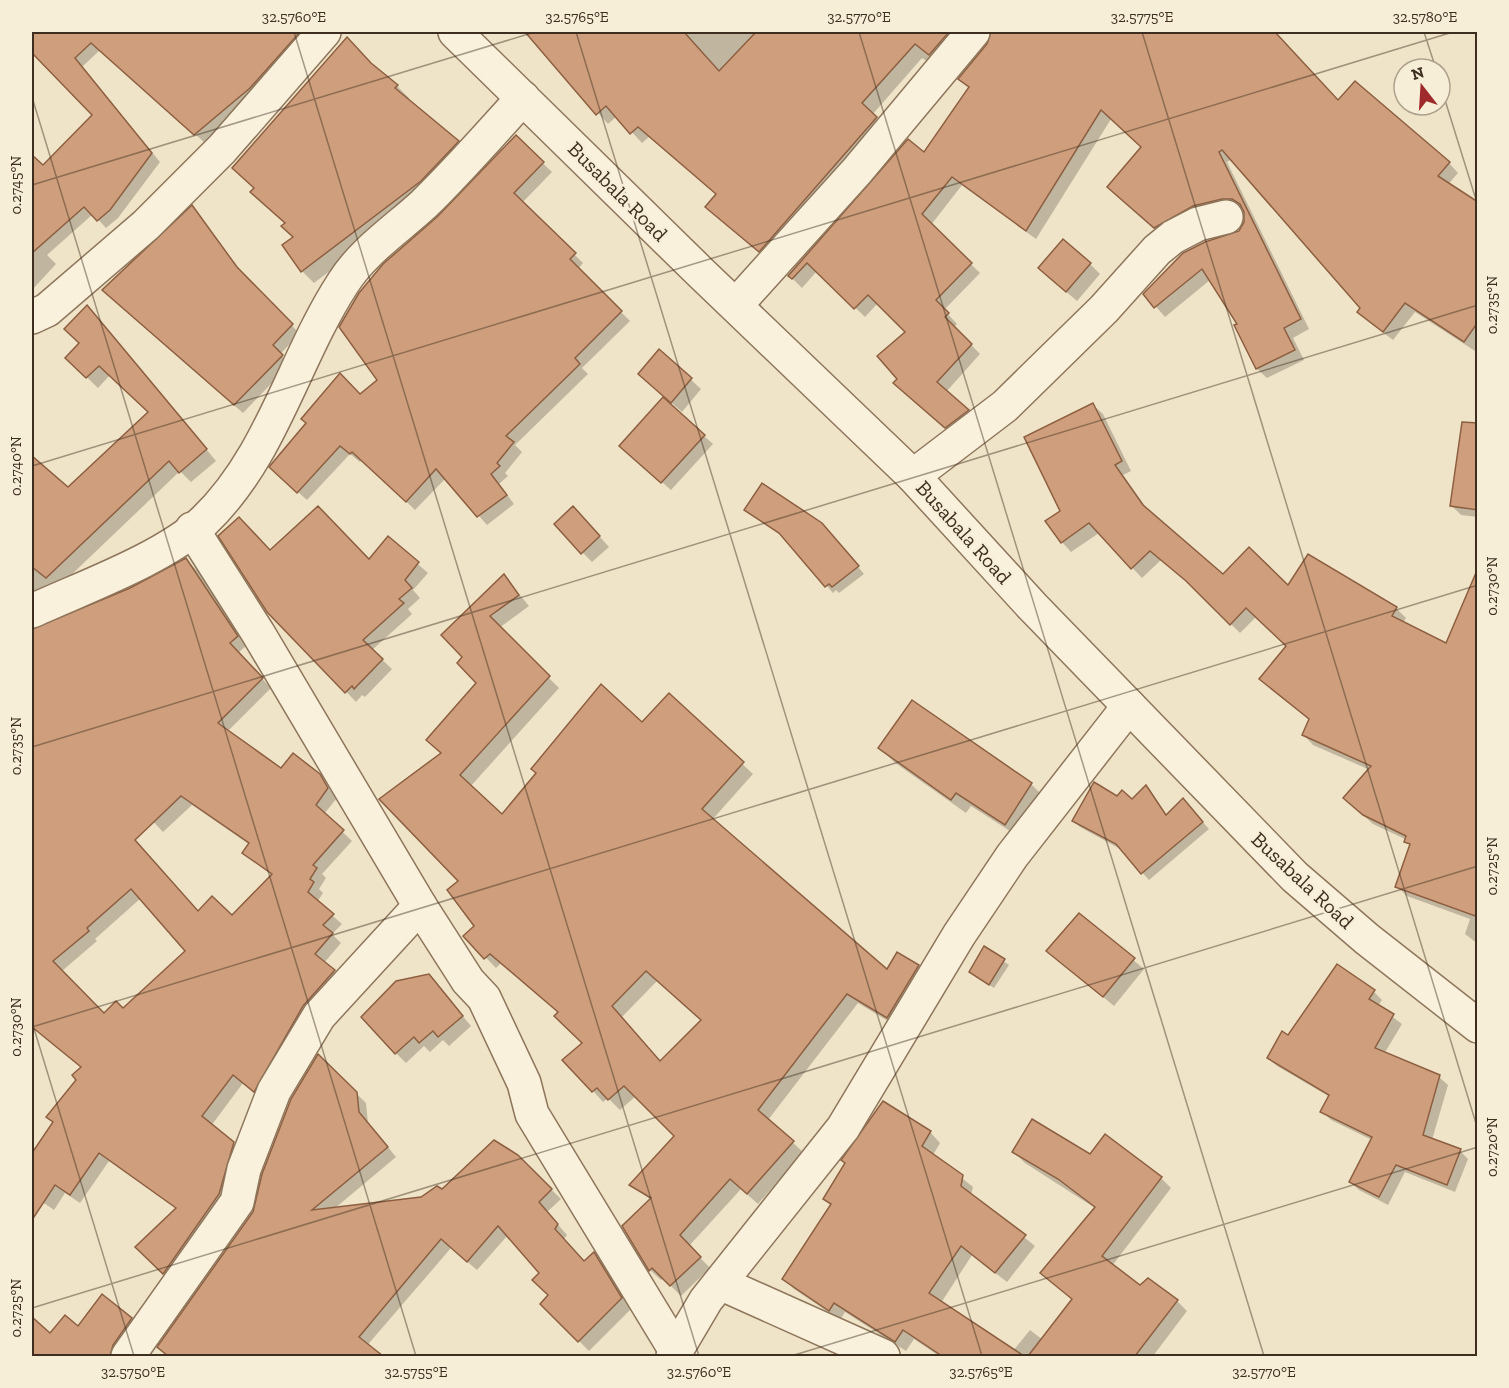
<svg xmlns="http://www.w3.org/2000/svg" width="1509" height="1388" font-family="'Zilla Slab',serif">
<rect width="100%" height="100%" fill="#f0e4c8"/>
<!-- shadow -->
<g fill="#0003" fill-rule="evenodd">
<polygon points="32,32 315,32 258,96 204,142 100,50 82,67 160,162 118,218 106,228 93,214 47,255 56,264 32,290 32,179 94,115 32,51"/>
<polygon points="527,32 968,32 930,63 922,58 872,115 887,129 770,261 718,217 717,195 649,137 642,143 617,116 608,124"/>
<polygon points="1000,32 1273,32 1339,102 1449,163 1458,173 1433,202 1478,274 1478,353 1415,312 1393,340 1369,322 1359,312 1362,308 1232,159 1227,162 1309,329 1293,338 1304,360 1267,378 1257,369 1236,326 1239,324 1210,280 1165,317 1145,294 1240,232 1246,222 1245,212 1243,208 1232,208 1165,237 1119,197 1143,148 1111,119 1036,239 962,185 931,225 980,273 944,310 957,324 954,327 980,354 946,392 977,420 956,437 905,393 899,379 907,332 878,303 865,317 817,271 802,288 790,276 925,154 970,88 960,79"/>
<polygon points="373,67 397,86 409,98 407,100 470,154 433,193 314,283 302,271 295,238"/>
<polygon points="516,137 552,172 522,203 583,263 578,269 630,321 582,368 588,374 515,445 522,452 505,473 508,476 499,484 514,504 487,525 446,478 415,510 362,459 360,462 350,454 307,500 280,476 379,381 438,218"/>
<polygon points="192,207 246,278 300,334 280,354 290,364 243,413 112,299"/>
<polygon points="1090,264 1100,274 1077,301 1050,278"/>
<polygon points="97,318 216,461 191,482 180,471 45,600 32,608 32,458 68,489 150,412 110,375 98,388 67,358 81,343"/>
<polygon points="660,351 701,389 682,412 650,384"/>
<polygon points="1093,405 1103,414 1131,471 1123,475 1150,513 1223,576 1396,608 1406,618 1403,623 1447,645 1478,604 1478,944 1465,934 1470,919 1407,896 1397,886 1411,846 1407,840 1373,824 1355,808 1370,770 1313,745 1304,735 1310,720 1261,679 1288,646 1257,616 1240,633 1198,591 1161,560 1142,578 1099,533 1071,552 1062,542 1062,511"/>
<polygon points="704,436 713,444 671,490 630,454"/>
<polygon points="1478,456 1478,517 1461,515 1451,505"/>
<polygon points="746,510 829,532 864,574 839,593 836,590 833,593 785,538"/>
<polygon points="583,518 609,547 592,562 582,552"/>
<polygon points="388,538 428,573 413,590 420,598 408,609 412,614 372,650 392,669 365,697 362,695 356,702 269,610 369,561"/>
<path d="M 186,560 L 200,573 L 246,646 L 238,653 L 271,688 L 228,731 L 282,770 L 319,776 L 337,798 L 324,814 L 352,841 L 322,874 L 326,878 L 319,889 L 323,893 L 317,902 L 342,924 L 332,934 L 341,943 L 324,963 L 344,981 L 264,1100 L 243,1083 L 211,1126 L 243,1153 L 228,1204 L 173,1282 L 138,1247 L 177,1209 L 109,1161 L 80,1203 L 65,1193 L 54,1210 L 32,1195 L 32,1156 L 54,1123 L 82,1068 L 32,1027 L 32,920 L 125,831 L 198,912 L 232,917 L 273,876 L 244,853 L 250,845 L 192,805 L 163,832 L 125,792 L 32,872 L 32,630 L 40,630 L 131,589 ZM 141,898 L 187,951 L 123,1010 L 104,1015 L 62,971 L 97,941 L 95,939 Z"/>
<path d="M 504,576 L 529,606 L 499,628 L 559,688 L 470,787 L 502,817 L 642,724 L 669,695 L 753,774 L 712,820 L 887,971 L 918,966 L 929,977 L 898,1027 L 858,1003 L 768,1120 L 803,1152 L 758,1204 L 741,1189 L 689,1246 L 710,1268 L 681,1296 L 663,1278 L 661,1280 L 650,1270 L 624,1226 L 651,1200 L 632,1185 L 676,1136 L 636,1096 L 620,1110 L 608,1098 L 603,1102 L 593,1091 L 584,1043 L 559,1012 L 501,963 L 496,968 L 465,936 L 476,926 L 460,881 L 442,754 L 478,683 L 465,657 ZM 657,981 L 702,1020 L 660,1062 L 621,1018 Z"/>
<polygon points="912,702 1031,784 1045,798 1019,837 971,806 966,813 894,762 880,748"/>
<polygon points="1146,787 1167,816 1189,807 1209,829 1149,880 1122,850 1080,827 1073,821 1117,798 1133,801"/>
<polygon points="1079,915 1144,969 1114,1006 1048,951"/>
<polygon points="985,949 1009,965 994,988 970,972"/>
<polygon points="429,976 471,1026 449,1046 443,1040 430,1052 424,1046 406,1063 396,1053"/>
<polygon points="1374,992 1382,1000 1378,1006 1402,1024 1384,1054 1439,1077 1448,1085 1432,1140 1460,1151 1468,1159 1455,1192 1405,1172 1388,1205 1359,1190 1350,1182 1372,1140 1331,1120 1322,1112 1330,1097 1277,1066 1268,1058 1289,1037"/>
<polygon points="318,1056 366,1103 368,1123 396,1157 334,1209 422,1199 517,1156 561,1199 547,1212 567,1235 564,1239 585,1263 594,1254 603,1264 631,1309 589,1351 542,1304 550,1295 541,1273 508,1235 477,1270 451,1248 358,1356 169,1356 159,1347 254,1213"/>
<polygon points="930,1132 940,1143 933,1155 973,1187 971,1195 1035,1246 1007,1282 972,1255 941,1303 1013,1351 1030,1330 1043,1340 1073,1300 1042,1273 1095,1208 1025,1163 1014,1152 1090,1156 1161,1178 1171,1188 1112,1266 1140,1287 1177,1301 1187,1311 1153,1356 939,1356 914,1339 906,1351 845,1312 840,1320 794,1289 784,1279 832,1205 825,1199"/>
<polygon points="32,1319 50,1335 131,1319 141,1328 121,1356 32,1356"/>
</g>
<!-- building -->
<g fill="#cf9f7d" stroke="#8d5f41" stroke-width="1.5" fill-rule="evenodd">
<polygon points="32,32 300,32 250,88 194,135 91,43 75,58 152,153 110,210 97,221 84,207 32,253 32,155 43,165 92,115 32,53"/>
<polygon points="525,32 684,32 719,71 756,32 949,32 929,55 915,44 862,103 877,117 759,252 705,207 716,194 638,127 630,134 606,106 596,115"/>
<polygon points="991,32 1275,32 1338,100 1355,81 1450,162 1438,176 1478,202 1478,322 1464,342 1405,303 1383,332 1357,312 1360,308 1222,150 1219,152 1301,319 1284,328 1295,350 1256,369 1234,325 1237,324 1202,269 1154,308 1143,294 1183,253 1205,242 1239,231 1244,222 1244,212 1240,204 1232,199 1222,199 1193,206 1154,228 1107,187 1141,147 1101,110 1026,231 952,177 922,214 972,263 936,300 949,313 945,317 972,344 937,382 969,410 945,428 893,383 897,379 877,356 905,332 868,295 854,309 807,263 792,279 788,276 908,139 924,152 969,87 958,79 987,44"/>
<polygon points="347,37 371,63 398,85 395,88 459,141 421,181 301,272 282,245 293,237 281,226 285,223 250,192 254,188 232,168"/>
<polygon points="516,135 544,162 514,193 576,253 570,259 622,311 575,358 580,364 506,436 514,442 497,463 500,466 491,474 507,495 477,517 436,469 406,502 352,452 350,454 340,446 297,493 269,467 306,423 301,419 340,373 360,394 377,380 339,327 359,293 383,264 437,217"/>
<polygon points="192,205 237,267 293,324 273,345 283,355 234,405 102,290"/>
<polygon points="1063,239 1091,263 1066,292 1038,268"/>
<polygon points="87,305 207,449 179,473 169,461 46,578 32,567 32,456 68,487 148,412 99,366 86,378 65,358 79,343 64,329"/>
<polygon points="659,349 692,378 671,403 638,374"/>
<polygon points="663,397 705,435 661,483 619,446"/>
<polygon points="1093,403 1122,461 1115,465 1143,505 1223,574 1249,547 1288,585 1308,554 1397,607 1392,616 1446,643 1478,568 1478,917 1395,887 1410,844 1404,842 1406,836 1363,815 1343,798 1371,766 1302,735 1309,719 1259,679 1286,646 1246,608 1230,625 1186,581 1150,551 1131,569 1089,523 1061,543 1045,521 1060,511 1024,437"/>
<polygon points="1462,422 1478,423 1478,510 1450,506"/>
<polygon points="762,483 822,523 859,566 832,587 829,584 825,587 779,533 744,510"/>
<polygon points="318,506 369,559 388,536 419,562 405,580 412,588 399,599 404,603 363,640 383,659 354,689 352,686 345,693 267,612 218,536 239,517 270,550"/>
<polygon points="573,506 600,536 581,554 554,524"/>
<path d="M 186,558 L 238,636 L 230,643 L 263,678 L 218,723 L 281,768 L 293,753 L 320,774 L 328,788 L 316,805 L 344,830 L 313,865 L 317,868 L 310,879 L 314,882 L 308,892 L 334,914 L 323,925 L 333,933 L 315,954 L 335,970 L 303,1006 L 254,1092 L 233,1075 L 202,1116 L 234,1142 L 219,1194 L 163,1274 L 135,1247 L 176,1208 L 99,1153 L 70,1195 L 55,1185 L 32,1220 L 32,1153 L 53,1122 L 46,1117 L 76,1080 L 72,1075 L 81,1067 L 32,1027 L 32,629 L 130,588 ZM 181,796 L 249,843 L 242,853 L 272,874 L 232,915 L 212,896 L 198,911 L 135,840 ZM 131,889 L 185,951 L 123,1008 L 116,1001 L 104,1013 L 53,961 L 89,931 L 87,928 Z"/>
<path d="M 504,574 L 519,595 L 490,616 L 550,676 L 460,775 L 502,814 L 536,773 L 531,769 L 601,684 L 642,722 L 669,693 L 744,762 L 702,809 L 887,969 L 897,952 L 919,965 L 887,1018 L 847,994 L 758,1110 L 794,1141 L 747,1194 L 730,1179 L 680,1235 L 701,1257 L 670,1286 L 652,1268 L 649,1271 L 622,1226 L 651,1198 L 629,1185 L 674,1136 L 624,1086 L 608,1100 L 597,1088 L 592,1092 L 562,1060 L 582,1043 L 554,1016 L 558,1012 L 490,954 L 484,959 L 463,936 L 474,926 L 447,890 L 458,881 L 379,799 L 441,753 L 426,740 L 476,683 L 457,663 L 462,657 L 441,635 ZM 646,971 L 701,1020 L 660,1061 L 612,1006 Z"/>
<polygon points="912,700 1032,783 1005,825 956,793 951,800 878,748"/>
<polygon points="1094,782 1117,796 1122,790 1132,799 1146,785 1166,815 1183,798 1203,822 1141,874 1116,844 1072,821"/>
<polygon points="1079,913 1135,958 1103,997 1046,951"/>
<polygon points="984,946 1005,959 989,985 969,972"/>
<polygon points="1337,964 1375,990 1369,999 1394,1014 1375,1048 1440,1075 1423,1135 1461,1149 1447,1185 1396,1165 1379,1197 1349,1182 1372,1137 1320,1112 1329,1095 1267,1058 1282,1031 1288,1035"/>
<polygon points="429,974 463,1016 438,1037 433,1031 419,1043 414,1037 395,1054 361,1017 396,981"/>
<polygon points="318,1054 357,1092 359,1112 388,1147 312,1210 421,1197 437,1186 442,1189 494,1140 518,1155 552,1189 539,1202 558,1224 555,1229 584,1261 594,1252 622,1298 578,1342 540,1304 548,1295 532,1280 539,1273 498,1226 467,1262 441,1239 359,1337 383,1356 168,1356 157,1347 253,1212 262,1174 291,1099"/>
<polygon points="883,1101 931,1131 922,1146 963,1175 961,1186 1026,1235 995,1273 961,1246 929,1293 1024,1356 942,1356 903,1330 895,1342 834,1303 829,1311 782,1279 831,1204 823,1199 845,1163 841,1160"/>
<polygon points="1032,1119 1090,1154 1105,1134 1162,1177 1102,1256 1140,1285 1148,1278 1178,1300 1135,1356 1028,1356 1072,1299 1040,1273 1095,1207 1058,1179 1012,1152"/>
<polygon points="102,1294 132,1318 113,1345 110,1356 32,1356 32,1317 50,1333 65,1315 78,1326"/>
</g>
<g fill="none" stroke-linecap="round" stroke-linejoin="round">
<!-- minor casing -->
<g stroke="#8d765c" stroke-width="36">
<g id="minor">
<polyline points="736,305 857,171 973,32"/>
<polyline points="32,317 47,310 146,225 222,149 324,32"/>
<polyline points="913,476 1005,406 1104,309 1157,250 1173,237 1198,224 1226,217"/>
<path d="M 32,611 C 84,587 163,559 204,521 C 272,456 293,360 343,283 C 363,251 397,229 424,204 C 459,170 490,134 523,98"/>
<polyline points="420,906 468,981 484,998 524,1083 532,1114 676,1351"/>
<polyline points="720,1283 883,1356"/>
<polyline points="128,1356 237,1202 244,1169 274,1091 319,1016 420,906 258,633 192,529"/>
<polyline points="673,1356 706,1300 843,1128 959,935 1012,856 1129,706"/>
</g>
</g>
<!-- tertiary casing -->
<g stroke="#8d765c" stroke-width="36">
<polyline id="tertiary" points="455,32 700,272 913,476 1032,606 1295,877 1367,939 1478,1026"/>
</g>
<!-- minor -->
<use href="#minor" stroke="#faf1dc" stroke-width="33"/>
<!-- tertiary -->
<use href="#tertiary" stroke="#faf1dc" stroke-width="33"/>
</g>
<!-- ticks -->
<path fill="none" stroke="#3d2e20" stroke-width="1.5" stroke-opacity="0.45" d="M 294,32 L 699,1356M 576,32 L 982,1356M 859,32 L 1264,1356M 1142,32 L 1478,1130M 1424,32 L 1436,69M 1440,84 L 1478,206M 32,97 L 416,1356M 32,185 L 535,32M 32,466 L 1453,32M 32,747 L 1478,305M 32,1022 L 134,1356M 32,1027 L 1478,585M 32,1308 L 1478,866M 791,1356 L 1478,1147"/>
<g text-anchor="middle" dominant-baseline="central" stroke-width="5" stroke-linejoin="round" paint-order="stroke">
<!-- street labels -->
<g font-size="21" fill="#3d2e20" stroke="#f7eed8">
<text transform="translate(618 191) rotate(45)">Busabala Road</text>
<text transform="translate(964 532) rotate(48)">Busabala Road</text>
<text transform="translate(1303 880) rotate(43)">Busabala Road</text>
</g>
</g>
<!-- border -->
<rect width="1509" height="1388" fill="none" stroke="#f7eed8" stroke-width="66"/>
<!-- north arrow -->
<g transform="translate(1422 87) rotate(343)"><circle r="28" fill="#f7eed8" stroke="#ada18e" stroke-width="1.5"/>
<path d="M0-4.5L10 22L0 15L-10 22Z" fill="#9e2a2b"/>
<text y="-9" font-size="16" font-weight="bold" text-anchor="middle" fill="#3d2e20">N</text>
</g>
<rect x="33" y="33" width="1443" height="1322" fill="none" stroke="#3d2e20" stroke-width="2"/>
<g font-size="15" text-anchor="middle" fill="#3d2e20">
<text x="294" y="22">32.5760°E</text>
<text x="577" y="22">32.5765°E</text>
<text x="859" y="22">32.5770°E</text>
<text x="1142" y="22">32.5775°E</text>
<text x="1425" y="22">32.5780°E</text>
<text transform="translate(16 185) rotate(-90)" y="5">0.2745°N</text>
<text transform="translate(1492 305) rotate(-90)" y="5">0.2735°N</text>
<text transform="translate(16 466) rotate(-90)" y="5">0.2740°N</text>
<text transform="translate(1492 586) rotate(-90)" y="5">0.2730°N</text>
<text transform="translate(16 746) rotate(-90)" y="5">0.2735°N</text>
<text transform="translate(1492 866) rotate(-90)" y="5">0.2725°N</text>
<text transform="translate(16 1027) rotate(-90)" y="5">0.2730°N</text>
<text transform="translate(1492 1147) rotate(-90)" y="5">0.2720°N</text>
<text transform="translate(16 1308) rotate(-90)" y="5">0.2725°N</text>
<text x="133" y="1377">32.5750°E</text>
<text x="416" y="1377">32.5755°E</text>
<text x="699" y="1377">32.5760°E</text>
<text x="981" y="1377">32.5765°E</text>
<text x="1264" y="1377">32.5770°E</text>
</g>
</svg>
